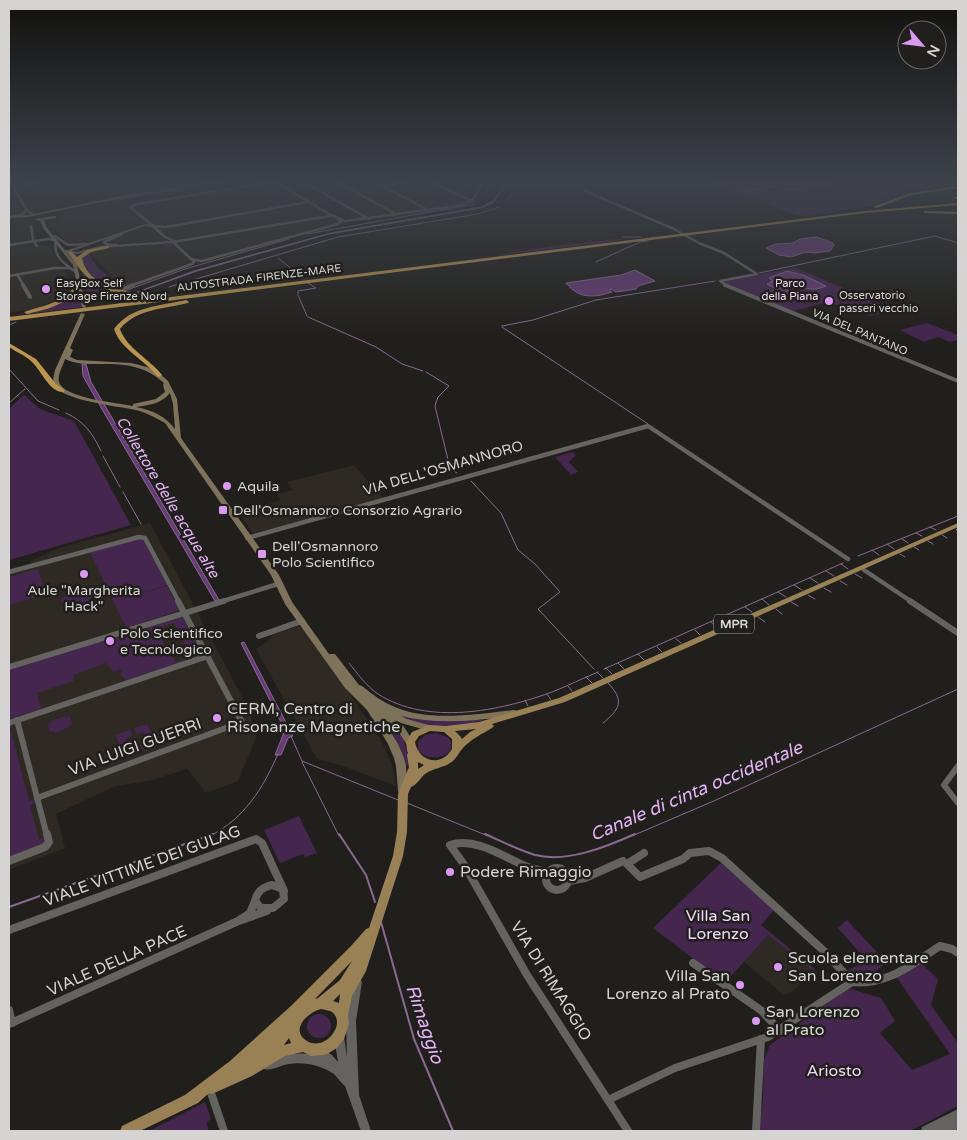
<svg xmlns="http://www.w3.org/2000/svg" width="967" height="1140" font-family="'Varela Round',sans-serif">
<rect width="100%" height="100%" fill="#211f1b"/>
<!-- built -->
<g fill="#2e2922">
<polygon points="11,180 434,180 482,199 462,207 358,222 335,202 318,205 303,196 319,194 311,188 291,191 346,224 303,234 197,264 131,287 118,282 88,252 102,243 105,238 87,243 72,244 68,243 47,223 63,216 67,209 89,204 88,202 9,215 9,182"/>
<polygon points="9,219 35,221 36,236 39,244 50,248 71,282 72,286 56,300 35,308 9,313"/>
<polygon points="354,465 383,498 257,534 252,532 239,513 281,500 277,494 293,490 287,482"/>
<polygon points="150,523 250,712 256,738 238,781 206,793 187,769 152,780 113,787 56,814 65,848 9,870 9,569 31,563 31,561 56,549"/>
<polygon points="298,626 303,627 380,738 392,764 396,786 343,766 317,759 256,649 268,641 272,635"/>
<polygon points="768,935 813,971 793,991 784,995 744,962"/>
</g>
<!-- green -->
<g fill="#44264f" fill-rule="evenodd">
<polygon points="699,180 958,180 958,185 906,192 869,207 800,216"/>
<polygon points="616,239 625,240 494,256 552,246"/>
<path d="M 164,243 L 168,244 L 172,247 L 167,248 L 161,244 L 115,247 L 88,252 C 97,270 109,278 126,286 L 118,290 C 97,284 89,277 81,257 C 97,242 142,245 164,243 Z"/>
<polygon points="793,268 796,268 896,310 871,316 828,302 790,312 722,282"/>
<polygon points="83,274 115,292 87,296"/>
<polygon points="78,290 82,307 19,315 59,303"/>
<polygon points="927,323 958,335 958,340 950,342 938,337 924,342 900,330"/>
<polygon points="24,395 40,409 74,421 131,525 9,560 9,409"/>
<polygon points="572,452 576,455 569,462 578,472 571,475 555,457"/>
<polygon points="138,538 144,540 167,585 119,600 167,586 180,610 126,628 90,552"/>
<polygon points="33,570 38,570 47,594 9,605 9,577"/>
<path d="M 77,587 L 99,590 C 83,607 83,607 61,603 L 60,601 L 71,589 Z"/>
<path d="M 182,617 L 202,654 L 198,657 L 126,680 L 120,674 L 122,672 L 119,669 L 114,672 L 106,663 L 73,675 L 74,681 L 37,693 L 41,709 L 9,719 L 9,669 ZM 174,623 L 191,657 L 176,662 L 173,657 L 171,657 L 159,633 L 164,632 L 164,626 Z"/>
<path d="M 384,707 L 435,720 L 484,720 C 462,727 430,730 408,720 C 400,717 392,711 384,707 Z"/>
<polygon points="66,716 66,718 70,716 72,724 69,725 70,727 54,733 53,731 50,732 47,724 51,723 50,721"/>
<polygon points="380,717 397,731 403,738 411,765 403,766"/>
<polygon points="147,724 156,744 123,756 116,735 130,730 132,736 125,739 129,749 147,743 143,732 137,734 134,728"/>
<polygon points="9,726 14,727 10,728 29,801 34,800 35,803 30,805 39,840 44,838 43,844 9,859"/>
<path d="M 436,733 L 449,738 C 460,757 428,764 418,750 L 418,742 L 425,735 Z"/>
<polygon points="299,816 317,853 305,857 303,854 280,863 264,830"/>
<polygon points="721,863 774,910 761,925 815,969 813,971 768,935 725,983 653,928"/>
<polygon points="847,920 887,963 872,973 879,980 857,982 846,971 867,961 838,928"/>
<polygon points="919,961 938,979 931,1005 958,1043 958,1106 910,1131 759,1131 763,1099 764,1060 770,1045 848,988 881,998 895,1021 880,1033 912,1070 950,1054 895,975"/>
<circle cx="319" cy="1026" r="12"/>
<polygon points="205,1102 211,1119 206,1123 209,1131 149,1131"/>
</g>
<!-- water -->
<g fill="#673b76" stroke="#886992">
<polygon points="709,180 828,180 832,182 818,187 793,190 772,187 744,192"/>
<polygon points="502,189 494,202 481,208 329,234 197,271 135,293 194,271 331,233 482,207 494,200"/>
<polygon points="817,237 833,243 834,245 830,251 815,253 806,252 791,257 779,255 766,248 776,244 793,243 800,239"/>
<path d="M 635,270 L 655,281 L 638,286 L 636,289 L 616,292 L 611,289 L 609,290 L 612,292 C 593,298 579,299 566,283 L 621,275 Z"/>
<path d="M 787,271 L 803,275 L 826,286 C 807,294 804,284 785,283 L 787,284 L 785,289 L 795,294 L 770,294 L 769,292 L 778,290 L 767,284 L 773,281 L 769,278 Z"/>
<polygon points="82,364 86,364 91,382 219,600 215,601 96,399 83,376"/>
<polygon points="244,642 293,736 288,738 281,755 275,755 285,730 241,643"/>
</g>
<g fill="none" stroke-linecap="round" stroke-linejoin="round">
<!-- stream-far1 -->
<g stroke="#886992" stroke-width="1">
<polyline points="214,184 237,180"/>
<polyline points="516,188 522,180"/>
<polyline points="502,189 509,180"/>
<polyline points="483,196 488,188 497,180"/>
<polyline points="508,199 514,191"/>
<polyline points="100,202 186,188"/>
<polyline points="307,234 475,204"/>
<polyline points="623,237 641,237"/>
<polyline points="278,258 304,279"/>
<polyline points="596,262 640,242 648,241"/>
<polyline points="759,273 935,236 958,243"/>
<polyline points="169,287 338,237 478,214 499,207"/>
<polyline points="124,291 185,269 289,239"/>
<polyline points="298,294 298,291 316,288 308,283"/>
<polyline points="298,295 307,316"/>
<polyline points="308,317 376,347 402,364 423,371"/>
<polyline points="9,325 16,322"/>
<polyline points="502,326 533,320 596,300 715,281"/>
<polyline points="502,327 648,424"/>
<polyline points="9,369 38,401 59,410"/>
<polyline points="426,372 449,386 438,397 435,406 449,464 452,470 457,473"/>
<polyline points="9,403 25,389"/>
<path d="M 66,413 C 84,421 93,434 101,451"/>
<polyline points="103,456 120,487"/>
<polyline points="471,481 501,513 518,550 535,564 560,592 538,609 594,669"/>
<polyline points="123,492 141,524"/>
<polyline points="930,527 936,530"/>
<polyline points="956,529 958,531"/>
<polyline points="916,533 922,536"/>
<polyline points="942,535 947,538"/>
<polyline points="902,539 908,543"/>
<polyline points="928,541 933,544"/>
<polyline points="887,544 894,549"/>
<polyline points="914,547 919,550"/>
<polyline points="872,550 879,555"/>
<polyline points="900,554 905,557"/>
<polyline points="858,556 958,516"/>
<polyline points="841,564 848,569"/>
<polyline points="826,571 834,576"/>
<polyline points="855,574 862,578"/>
<polyline points="810,578 818,583"/>
<polyline points="840,581 847,585"/>
<polyline points="794,585 802,590"/>
<polyline points="824,588 831,592"/>
<polyline points="778,592 786,597"/>
<polyline points="808,595 815,599"/>
<polyline points="762,599 769,605"/>
<polyline points="791,602 798,606"/>
<polyline points="745,607 752,612"/>
<polyline points="776,609 782,614"/>
<polyline points="728,614 735,620"/>
<polyline points="758,617 765,622"/>
<polyline points="711,622 718,627"/>
<polyline points="695,630 700,635"/>
<polyline points="676,639 681,643"/>
<polyline points="657,647 662,652"/>
<polyline points="638,654 644,660"/>
<path d="M 349,663 C 358,674 366,686 378,694 C 428,726 500,711 552,692 C 568,686 583,678 598,672"/>
<polyline points="618,663 624,669"/>
<polyline points="606,668 612,674"/>
<polyline points="604,669 843,563"/>
<polyline points="597,672 603,678"/>
<polyline points="586,677 592,683"/>
<polyline points="568,686 572,691"/>
<polyline points="547,694 551,700"/>
<polyline points="525,700 528,706"/>
<path d="M 603,723 C 620,709 625,701 608,683"/>
<polyline points="291,736 302,761 398,800"/>
<polyline points="302,762 339,836"/>
<polyline points="407,803 488,836"/>
<path d="M 210,836 C 245,818 263,788 278,754"/>
<polyline points="632,836 716,800 958,689"/>
</g>
<!-- stream -->
<g stroke="#886992" stroke-width="2">
<polyline points="339,834 366,875 375,902"/>
<path d="M 485,834 C 501,841 518,850 535,855 C 567,863 606,847 635,834"/>
<polyline points="9,907 213,834"/>
<polyline points="381,922 414,1039 453,1131"/>
</g>
<!-- minor-far4 -->
<g stroke="#65635f" stroke-width="2.5">
<polyline points="272,180 331,215 345,221 457,206 472,201"/>
<polyline points="300,180 369,219"/>
<polyline points="333,180 394,213 392,215"/>
<polyline points="371,180 428,210"/>
<polyline points="427,180 472,201"/>
<polyline points="12,186 53,180"/>
<polyline points="383,186 417,180"/>
<polyline points="585,191 674,229 699,243 724,253 757,274 720,281 728,286"/>
<polyline points="472,201 483,182 480,180"/>
<polyline points="152,225 130,207 138,204 273,182"/>
<polyline points="31,226 33,240 37,246"/>
<polyline points="154,226 166,227 308,202"/>
<polyline points="55,236 68,245 89,244"/>
<path d="M 56,240 C 52,258 66,264 78,274"/>
<polyline points="173,242 191,259 202,261 338,224 341,222 338,219"/>
<polyline points="173,242 330,216"/>
<polyline points="9,245 48,239 56,240"/>
<polyline points="117,245 108,245 104,242 122,234"/>
<polyline points="17,274 24,286"/>
<polyline points="9,276 55,268 71,268"/>
<polyline points="130,286 192,264 194,262 192,259"/>
</g>
<!-- minor-far3 -->
<g stroke="#65635f" stroke-width="4">
<polyline points="23,285 30,297"/>
<polyline points="725,285 958,381"/>
<polyline points="120,290 133,285"/>
<polyline points="85,299 115,292"/>
</g>
<!-- minor-far2 -->
<g stroke="#65635f" stroke-width="4.5">
<polyline points="247,538 648,426 848,559"/>
<polyline points="864,570 912,602"/>
<polyline points="9,572 139,537 145,538 179,602"/>
<polyline points="220,602 278,584"/>
</g>
<!-- minor-far1 -->
<g stroke="#65635f" stroke-width="6">
<polyline points="910,601 958,633"/>
<polyline points="259,636 302,621"/>
<polyline points="9,667 224,601"/>
<polyline points="17,720 47,836"/>
<polyline points="9,723 208,656"/>
<polyline points="958,766 944,785 958,803"/>
<polyline points="37,798 242,722 178,601"/>
</g>
<!-- minor -->
<g stroke="#65635f" stroke-width="8">
<polyline points="644,853 627,864 640,877 683,859 690,853 709,851 722,858 825,952 852,982"/>
<polyline points="9,861 45,847 49,842 47,834"/>
<circle cx="557" cy="879" r="11"/>
<path d="M 548,872 C 540,870 532,869 525,866 C 502,856 476,837 450,845 L 465,866 L 527,975 L 628,1131"/>
<polyline points="569,881 585,878 623,861"/>
<path d="M 272,885 L 283,889 L 284,899 L 273,908 L 261,908 L 255,901 C 257,891 263,887 272,885 Z"/>
<polyline points="255,901 250,913 236,922 267,911"/>
<polyline points="9,930 256,839 262,843 284,891"/>
<polyline points="693,963 762,1011 780,1031"/>
<polyline points="9,1010 12,1023"/>
<polyline points="9,1024 236,922"/>
<polyline points="210,1090 224,1131"/>
<path d="M 608,1100 L 675,1068 L 768,1037 L 852,982 C 887,986 912,964 940,946 L 952,949 L 958,953"/>
<polyline points="756,1131 761,1039"/>
</g>
<!-- tertiary -->
<g fill="#65635f" fill-rule="evenodd">
<polygon points="9,180 11,180 28,209 34,214 34,216 32,216 27,212 24,215 9,218 9,216 22,213 25,210 9,182"/>
<path d="M 145,224 L 154,225 L 166,236 L 176,241 L 173,243 L 100,248 L 77,254 L 62,251 L 64,250 L 68,250 ZM 145,226 L 152,227 L 164,238 L 171,241 L 100,246 L 77,252 L 72,251 Z"/>
<path d="M 357,978 L 360,979 L 362,982 L 356,1021 L 359,1095 L 371,1131 L 361,1131 L 345,1086 C 341,1083 338,1078 334,1074 C 319,1064 301,1061 284,1065 C 277,1067 271,1071 264,1069 L 263,1065 L 264,1061 C 281,1055 297,1051 314,1055 L 313,1052 L 314,1048 L 318,1047 L 332,1055 L 338,1062 L 334,1037 L 335,1034 L 339,1032 L 343,1034 L 344,1037 L 347,1057 L 346,1021 L 352,982 L 354,979 Z"/>
<polygon points="958,1109 958,1129 954,1131 921,1131 922,1127"/>
</g>
<!-- secondary -->
<g fill="#7f725a" fill-rule="evenodd">
<polygon points="219,180 228,180 120,198 28,217 9,218 9,216 28,215 120,196"/>
<polygon points="55,216 56,216 56,218 44,220 47,228 77,265 86,308 82,307 73,265 44,229 40,221 34,219"/>
<path d="M 81,313 L 85,314 L 70,348 L 73,350 L 70,357 L 77,360 L 131,363 L 147,367 L 158,372 L 168,381 L 177,399 L 181,438 L 279,575 L 292,602 L 329,654 L 335,654 L 359,685 L 362,686 C 372,694 382,702 395,707 C 429,722 477,714 514,710 L 517,711 L 518,713 L 517,715 C 507,718 496,718 486,719 C 458,722 429,723 401,716 L 407,719 L 432,726 L 434,728 L 432,730 L 429,731 L 401,723 L 394,720 L 404,727 L 413,741 L 415,743 L 413,745 L 410,746 L 407,745 L 398,731 L 384,722 L 398,744 L 404,758 L 406,766 L 408,794 L 406,797 L 403,798 L 400,797 L 398,791 L 396,766 L 394,758 L 388,744 L 381,732 L 367,710 L 345,688 L 285,604 L 271,575 L 165,423 C 156,418 147,413 136,410 C 118,406 63,401 54,385 C 52,381 54,375 55,370 ZM 65,359 C 76,364 85,364 97,364 C 123,364 143,364 164,383 L 163,385 L 165,392 L 156,399 L 133,404 L 133,406 C 118,403 63,398 59,382 C 57,375 63,366 65,359 ZM 170,393 L 173,404 L 175,429 C 165,416 152,410 136,407 C 149,405 161,404 170,393 Z"/>
</g>
<!-- primary -->
<path fill="#998155" fill-rule="evenodd" d="M 958,523 L 958,527 L 565,702 L 492,724 L 494,726 L 492,728 C 482,734 471,739 463,748 C 459,752 456,760 450,763 C 443,768 433,768 425,774 C 420,778 418,784 411,787 L 408,794 L 407,832 L 403,856 L 366,971 L 352,996 L 348,1015 L 349,1024 L 344,1039 L 337,1048 L 327,1054 L 323,1055 L 311,1056 L 303,1052 L 285,1056 L 252,1076 L 212,1094 L 209,1093 L 198,1103 L 140,1131 L 120,1131 L 122,1126 L 185,1095 L 230,1061 L 292,1005 L 351,946 L 366,929 L 369,928 L 393,856 L 397,832 L 398,794 L 409,767 L 407,755 L 408,753 L 407,750 L 406,742 L 412,732 L 429,725 L 446,726 L 479,722 L 559,698 ZM 476,729 L 470,732 L 462,739 L 460,736 L 455,731 ZM 430,731 L 444,732 L 452,739 L 452,749 C 450,752 447,756 443,758 C 430,765 417,755 415,742 L 419,736 ZM 418,762 L 424,765 L 418,769 ZM 352,961 L 340,980 L 318,998 L 315,999 ZM 340,994 L 339,1003 L 333,1001 ZM 321,1009 C 324,1010 329,1010 332,1012 C 347,1024 325,1052 307,1041 C 289,1030 308,1012 321,1009 ZM 289,1038 L 291,1043 L 284,1045 Z"/>
<!-- motorway -->
<g fill="#bb954e" fill-rule="evenodd">
<polygon points="958,186 958,188 912,195 877,208 873,207 909,193"/>
<rect x="954" y="197" width="4" height="2"/>
<polygon points="958,203 958,205 865,213 9,321 9,317 865,211"/>
<polygon points="923,211 958,212 958,214 925,213"/>
<path d="M 107,246 L 109,247 L 109,248 L 91,252 L 82,258 C 89,292 137,294 166,293 L 169,295 L 168,296 C 142,300 106,296 86,276 C 79,269 74,260 67,252 L 71,251 L 77,257 L 87,250 Z"/>
<path d="M 77,284 L 82,285 C 68,304 49,309 27,314 L 24,312 C 29,310 34,309 40,307 C 55,303 67,297 77,284 Z"/>
<path d="M 186,300 L 189,302 L 188,303 C 164,309 136,309 120,329 C 127,349 150,359 162,375 L 159,377 L 157,376 C 144,359 121,350 114,329 C 131,306 160,306 186,300 Z"/>
<path d="M 9,343 L 36,359 L 56,384 L 64,390 L 64,392 C 50,393 42,372 33,363 C 27,356 16,352 9,347 Z"/>
</g>
</g>
<!-- sky -->
<linearGradient id="sky" x2="0" y2="1"><stop stop-color="#12110f"/><stop offset="0.53" stop-color="#3d424a"/><stop offset="1" stop-color="#3d424a" stop-opacity="0"/></linearGradient>
<rect width="967" height="340" fill="url(#sky)"/>
<!-- markers -->
<g fill="#dc99f4" stroke="#211f1b" stroke-width="2">
<circle cx="46" cy="289" r="5"/>
<circle cx="829" cy="301" r="5"/>
<circle cx="227" cy="486" r="5"/>
<rect x="218" y="505" width="10" height="10" rx="2.5"/>
<rect x="257" y="549" width="10" height="10" rx="2.5"/>
<circle cx="84" cy="574" r="5"/>
<circle cx="110" cy="641" r="5"/>
<circle cx="217" cy="718" r="5"/>
<circle cx="450" cy="872" r="5"/>
<circle cx="778" cy="967" r="5"/>
<circle cx="740" cy="985" r="5"/>
<circle cx="756" cy="1021" r="5"/>
</g>
<g text-anchor="middle" dominant-baseline="central" stroke-width="5" stroke-linejoin="round" paint-order="stroke">
<!-- far-street labels -->
<g font-size="11" fill="#d6d4d2" stroke="#211f1b">
<text transform="translate(259 278) rotate(-7)">AUTOSTRADA FIRENZE-MARE</text>
<text transform="translate(860 332) rotate(23)">VIA DEL PANTANO</text>
</g>
<!-- far-poi labels -->
<g font-size="11" fill="#d6d4d2" stroke="#211f1b" text-anchor="start">
<text x="56" y="283">EasyBox Self<tspan x="56" dy="13">Storage Firenze Nord</tspan></text>
<text x="839" y="295">Osservatorio<tspan x="839" dy="13">passeri vecchio</tspan></text>
</g>
<!-- far-park labels -->
<g font-size="11" fill="#f1d8fb" stroke="#211f1b">
<text x="790" y="283">Parco<tspan x="790" dy="13">della Piana</tspan></text>
</g>
<!-- shield labels -->
<rect fill="#211f1b" stroke="#a09e9b" stroke-width="1" x="714" y="614.5" width="40" height="19" rx="4"/>
<g font-size="12" font-weight="bold" fill="#d6d4d2">
<text x="734" y="624">MPR</text>
</g>
<!-- street labels -->
<g font-size="14" fill="#d6d4d2" stroke="#211f1b">
<text transform="translate(443 468) rotate(-16)">VIA DELL'OSMANNORO</text>
</g>
<!-- poi labels -->
<g font-size="14" fill="#d6d4d2" stroke="#211f1b" text-anchor="start">
<text x="237" y="486">Aquila</text>
<text x="233" y="510">Dell'Osmannoro Consorzio Agrario</text>
<text x="272" y="546">Dell'Osmannoro<tspan x="272" dy="16">Polo Scientifico</tspan></text>
<text x="84" y="590" text-anchor="middle">Aule "Margherita<tspan x="84" dy="16">Hack"</tspan></text>
<text x="120" y="633">Polo Scientifico<tspan x="120" dy="16">e Tecnologico</tspan></text>
</g>
<!-- water labels -->
<g font-size="15" font-style="italic" fill="#e3b1f6" stroke="#211f1b">
<text transform="translate(168 497) rotate(59)">Collettore delle acque alte</text>
</g>
<!-- near-poi labels -->
<g font-size="16" fill="#d6d4d2" stroke="#211f1b" text-anchor="start">
<text x="227" y="709">CERM, Centro di<tspan x="227" dy="18">Risonanze Magnetiche</tspan></text>
<text x="460" y="872">Podere Rimaggio</text>
<text x="788" y="958">Scuola elementare<tspan x="788" dy="18">San Lorenzo</tspan></text>
<text x="730" y="976" text-anchor="end">Villa San<tspan x="730" dy="18">Lorenzo al Prato</tspan></text>
<text x="766" y="1012">San Lorenzo<tspan x="766" dy="18">al Prato</tspan></text>
</g>
<!-- near-street labels -->
<g font-size="16" fill="#d6d4d2" stroke="#211f1b">
<text transform="translate(135 747) rotate(-20)">VIA LUIGI GUERRI</text>
<text transform="translate(142 866) rotate(-20)">VIALE VITTIME DEI GULAG</text>
<text transform="translate(117 961) rotate(-24)">VIALE DELLA PACE</text>
<text transform="translate(551 981) rotate(58)">VIA DI RIMAGGIO</text>
</g>
<!-- near-park labels -->
<g font-size="16" fill="#f1d8fb" stroke="#211f1b">
<text x="718" y="916">Villa San<tspan x="718" dy="18">Lorenzo</tspan></text>
<text x="834" y="1071">Ariosto</text>
</g>
<!-- near-water labels -->
<g font-size="18" font-style="italic" fill="#e3b1f6" stroke="#211f1b">
<text transform="translate(696 791) rotate(-23)">Canale di cinta occidentale</text>
<text transform="translate(425 1024) rotate(71)">Rimaggio</text>
</g>
</g>
<!-- border -->
<rect width="967" height="1140" fill="none" stroke="#d6d4d2" stroke-width="20"/>
<!-- north arrow -->
<g transform="translate(922 45) rotate(118)"><circle r="24" fill="#211f1b" stroke="#696764"/>
<path d="M0-4L9 19L0 12L-9 19Z" fill="#dc99f4"/>
<text y="-8" font-size="14" font-weight="bold" text-anchor="middle" fill="#d6d4d2">N</text>
</g>
</svg>
